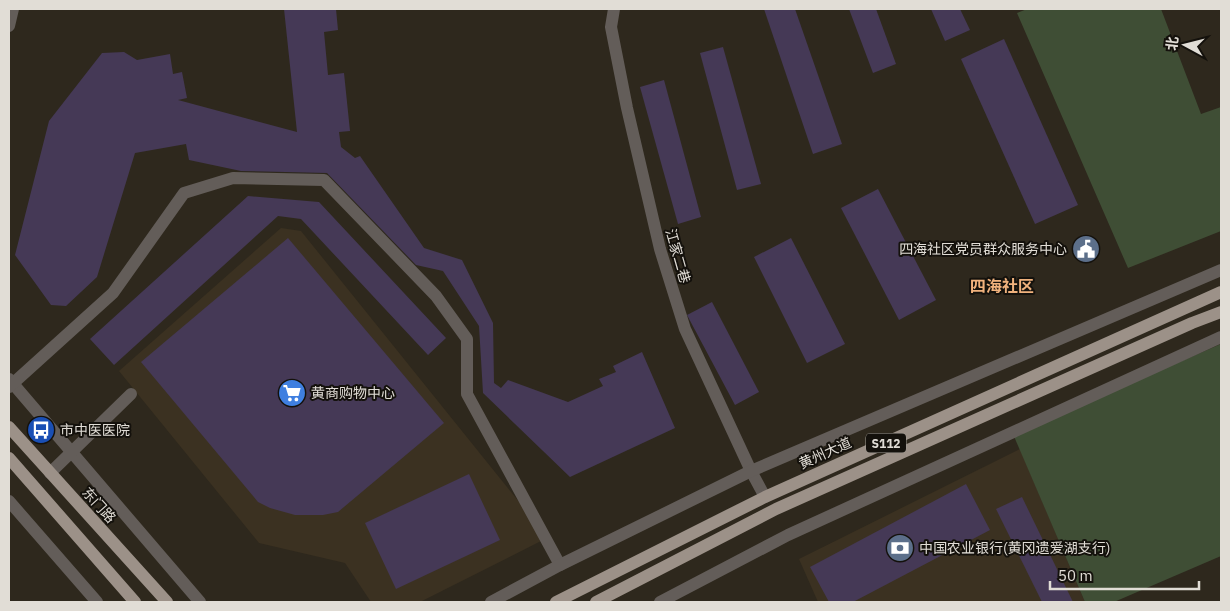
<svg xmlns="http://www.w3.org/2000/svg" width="1230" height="611" font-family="'IBM Plex Sans','Noto Sans SC',sans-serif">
<rect width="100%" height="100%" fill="#2e281d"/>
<!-- built -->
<g fill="#3b3121">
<polygon points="281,228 301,231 528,513 541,541 420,602 371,602 345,563 259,543 119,371"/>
<polygon points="1020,449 1085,602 818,602 799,559"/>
</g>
<!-- green -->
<g fill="#3f4e35">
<polygon points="1027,9 1161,9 1201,114 1221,107 1221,231 1128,268 1017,13"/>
<polygon points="1221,344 1221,556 1114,602 1085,602 1013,434"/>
</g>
<!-- building -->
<g fill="#453956">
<polygon points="284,9 336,9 338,30 324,32 328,75 344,73 350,131 339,132 341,147 355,158 360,156 424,248 462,260 493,323 494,383 501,388 508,380 568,402 603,386 599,379 616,372 613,366 642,352 675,428 570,477 483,393 479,326 443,271 416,265 327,173 241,171 189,160 186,144 135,153 97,277 66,306 51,305 15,255 49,121 102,53 124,52 137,60 170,54 173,74 182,72 187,98 178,100 297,132"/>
<polygon points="764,9 795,9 842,144 813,154"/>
<polygon points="849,9 876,9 896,64 873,73"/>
<polygon points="931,9 960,9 970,30 945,41"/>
<polygon points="1004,39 1078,205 1035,224 961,59"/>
<polygon points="723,47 761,184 737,190 700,53"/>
<polygon points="664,80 701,217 678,224 640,87"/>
<polygon points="878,189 936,300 899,320 841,208"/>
<polygon points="248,196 319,202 446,338 428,355 301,219 278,216 114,365 90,339"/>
<polygon points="288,238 444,423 338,512 323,515 295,515 270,508 258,502 141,362"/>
<polygon points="791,238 845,344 807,363 754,257"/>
<polygon points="712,302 759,392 735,405 687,315"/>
<polygon points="469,474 500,540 396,589 365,523"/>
<polygon points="966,484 990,530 853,602 829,602 810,567"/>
<polygon points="1022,497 1073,602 1042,602 996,509"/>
</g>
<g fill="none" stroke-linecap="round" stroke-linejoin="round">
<!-- minor -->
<g stroke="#635d59" stroke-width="12">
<polyline points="614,9 611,27 627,108 660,249 685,329 751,471 765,497"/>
<polyline points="9,26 13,9"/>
<polyline points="9,379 200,602"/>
<polyline points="9,387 113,293 184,193 233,178 324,180 436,296 467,339 467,394 560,565"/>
<polyline points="50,473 131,394"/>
<polyline points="9,501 97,602"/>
<polyline points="491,602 560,565 751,471 1221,270"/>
<polyline points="660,602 788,535 1221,337"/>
</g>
<!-- major -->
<g stroke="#9c9188" stroke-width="12">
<polyline points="9,427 167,602"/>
<polyline points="9,458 135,602"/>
<polyline points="556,602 765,497 1221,292"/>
<polyline points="596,602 776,509 1192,323 1221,312"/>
</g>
</g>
<!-- icons -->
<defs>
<g id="civic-disc" transform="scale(1.4375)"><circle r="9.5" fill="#5c6f8a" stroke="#14110c"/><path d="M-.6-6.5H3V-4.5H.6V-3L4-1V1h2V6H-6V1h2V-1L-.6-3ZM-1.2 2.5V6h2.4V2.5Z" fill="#fff"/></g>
<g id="supermarket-disc" transform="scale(1.4375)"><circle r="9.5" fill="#3f7fe0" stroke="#14110c"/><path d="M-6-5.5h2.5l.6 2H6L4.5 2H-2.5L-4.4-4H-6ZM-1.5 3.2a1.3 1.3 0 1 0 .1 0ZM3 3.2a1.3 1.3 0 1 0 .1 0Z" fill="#fff"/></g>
<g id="bus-disc" transform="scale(1.4375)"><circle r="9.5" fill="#1a4fb4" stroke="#14110c"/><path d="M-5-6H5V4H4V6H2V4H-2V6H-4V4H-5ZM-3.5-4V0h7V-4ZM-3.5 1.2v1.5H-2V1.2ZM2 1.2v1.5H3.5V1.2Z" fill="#fff"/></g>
<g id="bank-disc" transform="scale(1.4375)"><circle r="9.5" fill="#5c6f8a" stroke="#14110c"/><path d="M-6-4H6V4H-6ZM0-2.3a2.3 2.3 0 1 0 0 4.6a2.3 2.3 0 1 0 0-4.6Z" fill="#fff"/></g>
</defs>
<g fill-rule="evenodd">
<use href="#civic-disc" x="1086" y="249"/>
<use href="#supermarket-disc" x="292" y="393"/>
<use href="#bus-disc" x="41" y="430"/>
<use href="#bank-disc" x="900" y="548"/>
</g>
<g text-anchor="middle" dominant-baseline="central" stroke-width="4" stroke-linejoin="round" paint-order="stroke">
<!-- shield labels -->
<rect fill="#14110c" stroke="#a4a099" stroke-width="1" x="866" y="433.5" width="40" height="19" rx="4"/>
<g font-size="12" font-weight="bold" fill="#e1ddd6">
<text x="886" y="443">S112</text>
</g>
<!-- poi labels -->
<g font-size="14" fill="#e1ddd6" stroke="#14110c" text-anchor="start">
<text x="1067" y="249" text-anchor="end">四海社区党员群众服务中心</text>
<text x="311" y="393">黄商购物中心</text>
<text x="60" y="430">市中医医院</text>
<text x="919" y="548">中国农业银行(黄冈遗爱湖支行)</text>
</g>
<!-- street labels -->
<g font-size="14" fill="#e1ddd6" stroke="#14110c">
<text transform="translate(678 256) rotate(74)">江家二巷</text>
<text transform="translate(825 453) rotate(-24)">黄州大道</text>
<text transform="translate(99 505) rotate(48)">东门路</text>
</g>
<!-- quarter labels -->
<g font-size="16" font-weight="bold" fill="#f0b27d" stroke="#14110c">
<text x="1002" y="286">四海社区</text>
</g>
</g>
<!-- border -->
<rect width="1230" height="611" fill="none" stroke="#e1ddd6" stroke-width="20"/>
<!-- north arrow -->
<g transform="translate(1185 45) rotate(277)" stroke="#14110c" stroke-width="4" paint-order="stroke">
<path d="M0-4L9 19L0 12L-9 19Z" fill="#e1ddd6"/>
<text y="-8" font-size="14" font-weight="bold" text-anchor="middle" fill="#e1ddd6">北</text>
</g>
<!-- scale -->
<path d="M1050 581v8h149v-8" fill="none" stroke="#e1ddd6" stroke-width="2.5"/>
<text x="1058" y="581" font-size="15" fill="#e1ddd6" stroke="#14110c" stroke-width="4" paint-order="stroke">50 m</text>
</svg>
